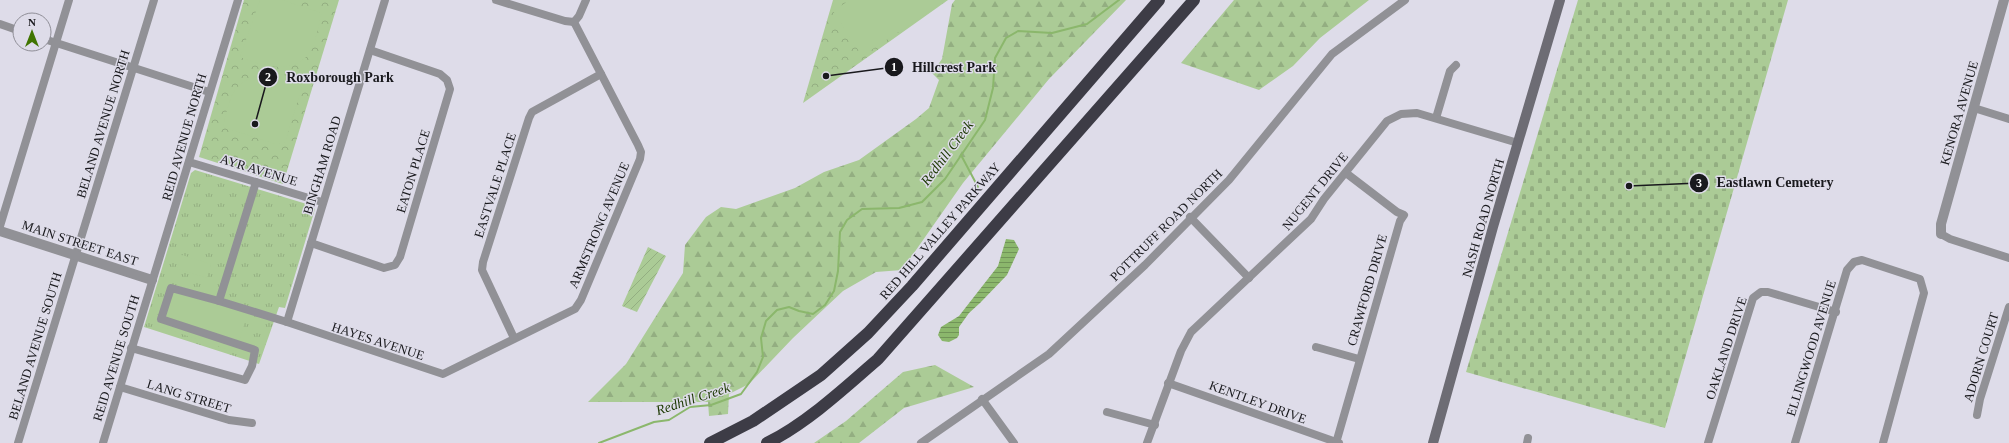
<svg xmlns="http://www.w3.org/2000/svg" width="2009" height="443" font-family="Georgia,serif">
<defs>
<pattern id="grass-tufts" width="24" height="20" patternUnits="userSpaceOnUse"><rect width="24" height="20" fill="#abcb96"/><path d="M3 7l-1-3M5 7V3M7 7l1-3M15 17l-1-3M17 17v-4M19 17l1-3" fill="none" stroke="#93ae81"/></pattern>
<pattern id="forest-firs" width="22" height="20" patternUnits="userSpaceOnUse"><rect width="22" height="20" fill="#abcb96"/><path d="M5 1l3.5 6h-7zM16 11l3.5 6h-7z" fill="#93ae81"/></pattern>
<pattern id="cemetery-stones" width="16" height="16" patternUnits="userSpaceOnUse"><rect width="16" height="16" fill="#abcb96"/><path d="M2 7V4a2 2 0 0 1 4 0v3zM10 15v-3a2 2 0 0 1 4 0v3z" fill="#93ae81"/></pattern>
<pattern id="park-crowns" width="20" height="18" patternUnits="userSpaceOnUse"><rect width="20" height="18" fill="#abcb96"/><path d="M2 6a3 3 0 1 1 6 0M12 15a3 3 0 1 1 6 0" fill="none" stroke="#93ae81"/></pattern>
<pattern id="garden-furrows" width="10" height="10" patternUnits="userSpaceOnUse"><rect width="10" height="10" fill="#abcb96"/><path d="M-1 1l2-2M0 10L10 0M9 11l2-2" fill="none" stroke="#93ae81"/></pattern>
<pattern id="water-rules" width="6" height="5" patternUnits="userSpaceOnUse"><rect width="6" height="5" fill="#8bb76c"/><path d="M0 2.5h6" fill="none" stroke="#719458"/></pattern>
</defs>
<rect width="100%" height="100%" fill="#dedce9"/>
<!-- grass -->
<polygon fill="url(#grass-tufts)" points="195,170 310,205 315,209 285,308 279,307 259,364 144,327 191,173"/>
<!-- forest -->
<g fill="url(#forest-firs)">
<polygon points="955,0 1126,0 1049,79 963,183 902,270 876,272 843,291 793,338 749,384 729,394 728,414 709,416 708,402 588,402 626,364 683,273 685,245 706,217 721,207 736,209 795,188 824,172 859,160 916,119 929,108 939,80 932,73 942,59 952,4"/>
<polygon points="1234,0 1369,0 1320,38 1293,66 1259,90 1181,63"/>
<polygon points="935,365 974,387 904,408 859,443 814,443 846,421 903,372"/>
</g>
<!-- cemetery -->
<polygon fill="url(#cemetery-stones)" points="1578,0 1788,0 1665,428 1466,372"/>
<!-- park -->
<g fill="url(#park-crowns)">
<polygon points="244,0 339,0 283,184 199,157"/>
<polygon points="833,0 948,0 803,103"/>
</g>
<!-- garden -->
<polygon fill="url(#garden-furrows)" points="648,247 666,256 637,312 622,306"/>
<!-- pitch -->
<g fill="#abcb96">
<path d="M 260,0 L 282,0 L 322,13 C 318,26 316,45 307,56 C 290,75 259,65 240,57 Z"/>
<polygon points="850,0 934,0 938,6 862,56 833,11"/>
<path d="M 266,73 L 284,75 L 304,81 L 285,142 L 275,144 L 223,127 C 230,97 232,80 266,73 Z"/>
<polygon points="182,255 211,264 207,278 177,269"/>
<path d="M 166,287 L 187,292 L 199,304 L 206,291 L 245,306 L 248,312 L 236,351 C 222,349 210,345 202,333 L 199,340 L 159,326 L 157,321 Z"/>
</g>
<!-- water -->
<polygon fill="url(#water-rules)" points="1006,239 1014,240 1019,249 1007,275 980,303 969,313 959,327 959,335 957,338 949,342 942,341 938,335 941,327 959,316 998,266"/>
<g fill="none" stroke-linecap="round" stroke-linejoin="round">
<!-- stream -->
<g stroke="#8bb76c" stroke-width="2">
<polyline points="961,155 978,187"/>
<polyline points="599,443 654,422 669,420 690,407 711,405 741,394 757,372 763,357 761,338 766,321 777,310 789,307 799,311 813,314 825,305 834,291 838,271 840,232 847,220 862,209 899,208 922,202 945,179 985,120 993,88 995,58 1006,38 1018,31 1052,33 1087,24 1119,0"/>
</g>
<!-- minor -->
<g stroke="#919196" stroke-width="8">
<polyline points="385,0 287,322 443,374 575,309 581,300 640,159 641,152 638,145 574,22"/>
<polyline points="496,0 565,21 574,22"/>
<polyline points="574,22 579,16 586,0"/>
<polyline points="0,24 20,31"/>
<polyline points="44,39 209,92"/>
<polyline points="1974,108 2009,119"/>
<polyline points="1436,118 1450,71 1456,65"/>
<polyline points="189,162 322,202"/>
<polyline points="256,182 219,301 287,322"/>
<polyline points="1190,217 1249,278"/>
<polyline points="0,226 69,0"/>
<polyline points="1941,234 1950,239 2009,258"/>
<polyline points="311,243 384,268 395,265 400,257 450,89 447,80 440,74 370,50"/>
<polyline points="514,338 482,270 483,262 529,118 532,112 601,74"/>
<polyline points="1316,347 1359,359"/>
<polyline points="131,348 245,380 252,366 255,350 161,319 171,288 219,301"/>
<polyline points="1168,383 1339,443"/>
<polyline points="120,387 229,420 252,423"/>
<polyline points="982,399 1014,443"/>
<polyline points="1107,412 1155,425"/>
<polyline points="1977,415 1980,399 2009,307"/>
<polyline points="18,443 154,0"/>
<polyline points="103,443 238,0"/>
<polyline points="921,443 1049,354 1145,265 1229,180 1332,54 1405,0"/>
<polyline points="1147,443 1181,351 1191,332 1311,219 1324,199 1387,121 1401,114 1417,113 1518,143"/>
<polyline points="1336,443 1400,221 1404,215 1397,212 1346,173"/>
<polyline points="1527,443 1528,438"/>
<polyline points="1708,443 1753,298 1761,292 1768,292 1836,312"/>
<polyline points="1795,443 1847,270 1854,262 1862,260 1920,279 1924,293 1883,443"/>
</g>
<!-- tertiary -->
<g stroke="#919196" stroke-width="10">
<polyline points="0,231 152,280"/>
<polyline points="1941,234 1941,224 2004,0"/>
</g>
<!-- secondary -->
<polyline stroke="#6d6c74" stroke-width="10" points="1433,443 1493,227 1560,0"/>
<!-- motorway -->
<g stroke="#3d3c46" stroke-width="12">
<polyline points="710,443 753,421 821,375 868,333 912,286 1159,0"/>
<path d="M 767,443 C 806,424 846,387 878,359 L 1194,0"/>
</g>
</g>
<g text-anchor="middle" dominant-baseline="central" stroke-width="3" stroke-linejoin="round" paint-order="stroke">
<!-- street labels -->
<g font-size="13" fill="#19191d" stroke="#dedce9">
<text transform="translate(1959 113) rotate(-74)">KENORA AVENUE</text>
<text transform="translate(103 124) rotate(-73)">BELAND AVENUE NORTH</text>
<text transform="translate(184 137) rotate(-74)">REID AVENUE NORTH</text>
<text transform="translate(322 165) rotate(-73)">BINGHAM ROAD</text>
<text transform="translate(259 170) rotate(17)">AYR AVENUE</text>
<text transform="translate(413 171) rotate(-73)">EATON PLACE</text>
<text transform="translate(495 185) rotate(-72)">EASTVALE PLACE</text>
<text transform="translate(1315 191) rotate(-51)">NUGENT DRIVE</text>
<text transform="translate(1483 218) rotate(-74)">NASH ROAD NORTH</text>
<text transform="translate(599 225) rotate(-67)">ARMSTRONG AVENUE</text>
<text transform="translate(1166 225) rotate(-45)">POTTRUFF ROAD NORTH</text>
<text transform="translate(940 231) rotate(-49)">RED HILL VALLEY PARKWAY</text>
<text transform="translate(80 243) rotate(18)">MAIN STREET EAST</text>
<text transform="translate(1367 290) rotate(-74)">CRAWFORD DRIVE</text>
<text transform="translate(378 341) rotate(18)">HAYES AVENUE</text>
<text transform="translate(35 346) rotate(-73)">BELAND AVENUE SOUTH</text>
<text transform="translate(1726 348) rotate(-72)">OAKLAND DRIVE</text>
<text transform="translate(1811 348) rotate(-73)">ELLINGWOOD AVENUE</text>
<text transform="translate(1981 357) rotate(-73)">ADORN COURT</text>
<text transform="translate(116 358) rotate(-73)">REID AVENUE SOUTH</text>
<text transform="translate(189 396) rotate(17)">LANG STREET</text>
<text transform="translate(1258 402) rotate(20)">KENTLEY DRIVE</text>
</g>
<!-- water labels -->
<g font-size="14" font-style="italic" fill="#1b3700" stroke="#dedce9">
<text transform="translate(947 153) rotate(-53)">Redhill Creek</text>
<text transform="translate(693 399) rotate(-18)">Redhill Creek</text>
</g>
</g>
<!-- callouts -->
<path fill="none" stroke="#19191d" stroke-width="1.5" d="M826 76L894 67M255 124L268 77M1629 186L1699 183"/>
<g fill="#19191d" stroke="#dedce9" stroke-width="1.5">
<circle cx="826" cy="76" r="4"/>
<circle cx="255" cy="124" r="4"/>
<circle cx="1629" cy="186" r="4"/>
<circle cx="894" cy="67" r="10"/>
<circle cx="268" cy="77" r="10"/>
<circle cx="1699" cy="183" r="10"/>
</g>
<g font-size="12" text-anchor="middle" font-weight="bold" fill="#fff">
<text x="894" y="71">1</text>
<text x="268" y="81">2</text>
<text x="1699" y="187">3</text>
</g>
<g font-size="14" text-anchor="middle" font-weight="bold" fill="#19191d" stroke="#dedce9" stroke-width="3" stroke-linejoin="round" paint-order="stroke">
<text x="954" y="72">Hillcrest Park</text>
<text x="340" y="82">Roxborough Park</text>
<text x="1775" y="187">Eastlawn Cemetery</text>
</g>
<!-- north arrow -->
<g transform="translate(32 32)"><circle r="19" fill="#dedce9" stroke="#8f8e97"/>
<path d="M0-3L7 15L0 10L-7 15Z" fill="#407500"/>
<text y="-6" font-size="11" font-weight="bold" text-anchor="middle" fill="#19191d">N</text>
</g>
</svg>
